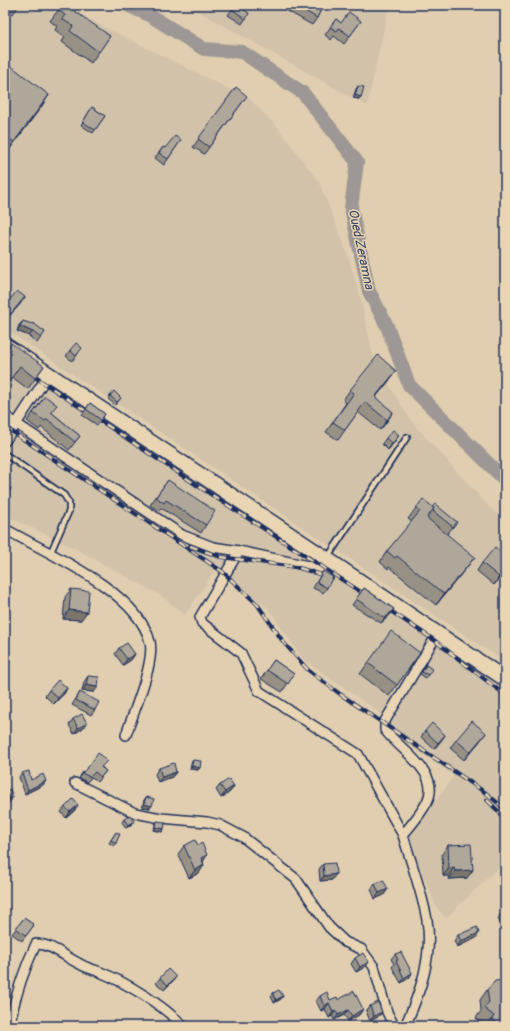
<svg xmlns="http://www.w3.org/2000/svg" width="510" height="1031" font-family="Pangolin,sans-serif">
<rect width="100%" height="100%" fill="#e1ceb0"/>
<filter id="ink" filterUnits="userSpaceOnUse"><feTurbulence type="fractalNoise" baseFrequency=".025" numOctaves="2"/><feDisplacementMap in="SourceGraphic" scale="8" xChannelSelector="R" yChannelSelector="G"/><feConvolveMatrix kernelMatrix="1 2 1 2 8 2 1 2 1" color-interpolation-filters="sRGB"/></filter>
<g filter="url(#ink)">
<!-- built -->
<g fill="#d2c2aa">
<polygon points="5,5 60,5 227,88 247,96 278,128 319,182 344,244 360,295 374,360 411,421 491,509 505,520 505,662 5,329"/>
<polygon points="187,5 389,5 367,106"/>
<polygon points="5,355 208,495 459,659 505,699 505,861 446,918 437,908 408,839 454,776 387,730 383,715 303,659 268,608 215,570 185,615 160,595 78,550 5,515"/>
</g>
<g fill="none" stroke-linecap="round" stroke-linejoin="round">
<!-- river -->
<polyline stroke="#9d9795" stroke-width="14" points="127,5 151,16 204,49 242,52 303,93 357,162 351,208 369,291 387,326 409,385 505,480"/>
<!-- lane casing -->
<g stroke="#1b2f5e" stroke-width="8">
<g id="lane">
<polyline points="5,454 64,495 69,503 69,511 50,554"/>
<polyline points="328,557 407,437"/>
</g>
</g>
<!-- street casing -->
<g stroke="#1b2f5e" stroke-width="12">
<g id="street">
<polyline points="5,416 182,535 213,547 239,551 327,570 343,570"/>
<polyline points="5,441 48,375"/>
<path d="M 5,529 C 47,553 138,591 150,642 C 155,663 133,713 126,735"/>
<polyline points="239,551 200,617 202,623 241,653 259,691 358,754 403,835"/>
<polyline points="75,783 135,813 161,818 207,822 220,825 243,837 296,879 329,927 345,942 361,949 374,967 387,1012 394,1026"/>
<path d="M 9,1026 C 15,997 23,971 36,944 C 52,944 65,957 80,964 C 86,968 93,969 100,972 C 127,983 163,1005 183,1026"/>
<path d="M 405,1026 C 420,993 433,957 427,920 C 422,892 411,863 403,835 C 411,825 421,814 427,802 C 442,773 400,750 385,730 L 385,721 L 438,633"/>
</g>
</g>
<!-- primary casing -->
<g stroke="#1b2f5e" stroke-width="17">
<polyline id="primary" points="5,345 327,559 505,679"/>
</g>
<!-- lane -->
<use href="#lane" stroke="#e9d5b3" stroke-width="4.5"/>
<!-- street -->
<use href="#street" stroke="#e9d5b3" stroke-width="9"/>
<!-- primary -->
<use href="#primary" stroke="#e9d5b3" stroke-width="14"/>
<!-- rail casing -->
<g stroke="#1b2f5e" stroke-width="4">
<g id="rail">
<polyline points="26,371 192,482 370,598"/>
<polyline points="5,427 223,572 257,604 284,643 308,670 340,694 486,793 505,809"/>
<polyline points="190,546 221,557 296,567 332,578"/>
<polyline points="383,606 434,640 505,695"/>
<polyline points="487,800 505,818"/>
</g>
</g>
<!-- rail -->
<use href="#rail" stroke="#e9d5b3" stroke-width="2.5" stroke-dasharray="8" stroke-linecap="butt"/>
</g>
<!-- wall -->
<g fill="#979085" stroke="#1b2f5e">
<polygon points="5,5 19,5 13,14 5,9"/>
<polygon points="62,5 110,36 91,63 62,42 65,37 55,30 57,26 50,21"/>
<polygon points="235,5 249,13 242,24 228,15"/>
<polygon points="286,5 323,5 317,18 312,25 284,9"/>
<polygon points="336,19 341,23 361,21 344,44 334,36 331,40 325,35"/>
<polygon points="5,67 49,95 6,154 5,153"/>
<polygon points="358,86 361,97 359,99 353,98 356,89"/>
<polygon points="236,87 242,103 204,154 193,147"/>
<polygon points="92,107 105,116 93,133 81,125"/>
<polygon points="181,140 164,165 155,158 163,147 165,148"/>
<polygon points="21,303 5,321 5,305"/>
<polygon points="23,321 45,332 37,343 29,336 17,331 19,325"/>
<polygon points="70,350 78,354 72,361 66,356"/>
<polygon points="5,351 44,366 28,389 12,377"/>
<polygon points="389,381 375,398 393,412 380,430 358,412 338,440 326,432 346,403 343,400 350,390"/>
<polygon points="45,396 51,412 80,436 69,450 41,427 39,430 27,421"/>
<polygon points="110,396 121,398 115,405 108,399"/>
<polygon points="90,403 105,414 97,425 82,415"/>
<polygon points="399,435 395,441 388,450 382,444 386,438"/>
<polygon points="168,480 206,525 201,533 161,508 159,511 150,505"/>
<polygon points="432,507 457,522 447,534 467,567 436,605 389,567 388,569 380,562 387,551 412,522 408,519 416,508"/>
<polygon points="482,563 503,574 494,585 477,571"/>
<polygon points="323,571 327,588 323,593 313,588"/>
<polygon points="364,588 394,609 390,615 381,623 352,605"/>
<polygon points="71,589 81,620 63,619 65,597"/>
<polygon points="119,648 135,654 131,660 123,665 115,654"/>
<polygon points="420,653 389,696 360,674 368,663"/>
<polygon points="274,660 294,674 282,692 261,679"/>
<polygon points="426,665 428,675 426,678 420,674"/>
<polygon points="88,676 94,692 82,691 84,682"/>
<polygon points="67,688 64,694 54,704 45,696 49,690"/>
<polygon points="80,692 95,710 91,715 72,705"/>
<polygon points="73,719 83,728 74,734 69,725"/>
<polygon points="425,731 445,735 434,749 421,737"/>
<polygon points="456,740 480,741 464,760 450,748"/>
<polygon points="193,760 198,770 190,769 191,763"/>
<polygon points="102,767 106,771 97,782 92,777 87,782 79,778 82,773"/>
<polygon points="159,768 176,772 172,777 158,782 155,774"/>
<polygon points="22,773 31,780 43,785 25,794 19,777"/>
<polygon points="220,785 234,786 230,792 221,798 216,790"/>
<polygon points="146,797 150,808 142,807 144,800"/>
<polygon points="78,805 74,811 66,818 61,812 65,807"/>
<polygon points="124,819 134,821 132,824 126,828 122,822"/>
<polygon points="157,821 164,829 162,832 154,830 155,824"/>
<polygon points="116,832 116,843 114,846 109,843"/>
<polygon points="198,845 204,865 199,873 189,878 178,854 184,846"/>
<polygon points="448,845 467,878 449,879 449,876 443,876 442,854"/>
<polygon points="323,864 332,880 320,881 319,869"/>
<polygon points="375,884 384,895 375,899 371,889"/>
<polygon points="505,911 505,924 502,926 498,919 501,913"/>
<polygon points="24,918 34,925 22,941 12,934"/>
<polygon points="458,935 476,938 457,947 454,941"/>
<polygon points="395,954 412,973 409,978 401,983 392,967 394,964 391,959"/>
<polygon points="355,958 369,962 365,967 356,972 351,964"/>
<polygon points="176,977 172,982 164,990 156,983 160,978"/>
<polygon points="487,990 505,1026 485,1026 476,1018 481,1011 480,1000"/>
<polygon points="273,993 283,996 281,999 274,1003 271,996"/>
<polygon points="320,996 330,1000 338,1000 363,1009 359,1015 348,1021 344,1015 334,1020 332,1016 329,1018 325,1009 321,1011 316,1001"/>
<polygon points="370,1006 382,1012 378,1017 370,1021 366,1011"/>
</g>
<!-- shaded-wall -->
<g fill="#7b756c" stroke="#1b2f5e">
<polygon points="49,95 42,106 6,154 14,142"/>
<polygon points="355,95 361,97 359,99 353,98"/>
<polygon points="25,297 21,303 5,321 9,316"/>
<polygon points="20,326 33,332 29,336 17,331"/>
<polygon points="396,371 389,381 369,405 375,397"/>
<polygon points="393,412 386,423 380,430 387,420"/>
<polygon points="399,435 395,441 388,450 392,444"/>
<polygon points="475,557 467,567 436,605 444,594"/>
<polygon points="505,570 503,574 494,585 499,577"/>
<polygon points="394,609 390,615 381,623 385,618"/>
<polygon points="69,610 87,612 81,620 63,619"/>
<polygon points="135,654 131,660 123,665 127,659"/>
<polygon points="86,685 98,687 94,692 82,691"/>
<polygon points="67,688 64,694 54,704 58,698"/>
<polygon points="87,723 83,728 74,734 78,728"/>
<polygon points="486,733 480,741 464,760 470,752"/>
<polygon points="445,735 441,741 434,749 438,743"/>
<polygon points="192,766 200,768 198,770 190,769"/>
<polygon points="176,772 172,777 158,782 162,777"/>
<polygon points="46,781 43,785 25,794 28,790"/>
<polygon points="234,786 230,792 221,798 225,792"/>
<polygon points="13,797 9,803 5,804 5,800"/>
<polygon points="144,804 152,806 150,808 142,807"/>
<polygon points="78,805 74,811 66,818 70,812"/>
<polygon points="134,821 132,824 126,828 128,825"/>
<polygon points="156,827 164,829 162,832 154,830"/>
<polygon points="207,855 202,864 201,858"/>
<polygon points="204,865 199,873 189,878 195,870"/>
<polygon points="454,867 449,876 443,876 449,868"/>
<polygon points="473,870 467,878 449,879 455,871"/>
<polygon points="336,874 332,880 320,881 324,876"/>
<polygon points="388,889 384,895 375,899 379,893"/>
<polygon points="479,933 476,938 457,947 461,941"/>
<polygon points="369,962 365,967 356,972 360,967"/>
<polygon points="412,973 409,978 401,983 404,978"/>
<polygon points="176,977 172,982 164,990 168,985"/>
<polygon points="283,996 281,999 274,1003 276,1000"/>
<polygon points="329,1003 325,1009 321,1011 324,1006"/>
<polygon points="363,1009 359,1015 348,1021 352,1016"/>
<polygon points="348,1010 344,1015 334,1020 338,1015"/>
<polygon points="336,1011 332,1016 329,1018 333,1012"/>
<polygon points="382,1012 378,1017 370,1021 374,1016"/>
</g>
<!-- building -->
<g fill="#b0a79b" stroke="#1b2f5e">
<polygon points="62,5 66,5 110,36 99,52 70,31 73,26 62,19 65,15 58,10"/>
<polygon points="235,5 237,5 249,13 246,19 232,9"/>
<polygon points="295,5 323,5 317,18"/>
<polygon points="349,12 361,21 350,36 339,28 337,31 330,27 336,19 341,23"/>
<polygon points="11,66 49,95 14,142 5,136 5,67 9,69"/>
<polygon points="358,86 364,87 361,97 355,95"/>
<polygon points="236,87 247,96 209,147 198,139"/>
<polygon points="92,107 105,116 95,130 83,122"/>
<polygon points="175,136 181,140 168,159 159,153 163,147 165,148"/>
<polygon points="17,291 25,297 9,316 5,312 5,305"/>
<polygon points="23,321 32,324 33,323 45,332 41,338 33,332 20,326"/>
<polygon points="11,343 44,366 35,378 20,366 5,387 5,351"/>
<polygon points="76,343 82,348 76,356 70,350"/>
<polygon points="378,355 396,371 375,397 393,412 387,420 365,402 345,430 333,422 354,393 350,390"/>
<polygon points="114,391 121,398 117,402 110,396"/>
<polygon points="45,396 57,405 51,412 80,436 75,442 47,419 45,421 33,413"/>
<polygon points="90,403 105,414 101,420 86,409"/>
<polygon points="393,430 399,435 392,444 386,438"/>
<polygon points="168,480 215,511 206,525 166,500 164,503 156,497"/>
<polygon points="5,486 11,488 7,500 5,500"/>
<polygon points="423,499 434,508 427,518 475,557 444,594 397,556 395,558 387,551 420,511 416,508"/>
<polygon points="435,504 457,522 453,527 433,511 434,508 432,507"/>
<polygon points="495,547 505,556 505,557 502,561 505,563 505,570 499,577 482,563"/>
<polygon points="323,571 333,577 327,588 317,582"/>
<polygon points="364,588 394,609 385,618 356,599"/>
<polygon points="71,589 89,591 87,612 69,610"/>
<polygon points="5,629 7,643 5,643"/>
<polygon points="391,631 420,653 397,685 368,663"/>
<polygon points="127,643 135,654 127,659 119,648"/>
<polygon points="274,660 294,674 288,684 267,670"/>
<polygon points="426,665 432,669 428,675 422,672"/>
<polygon points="88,676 99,677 98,687 86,685"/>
<polygon points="58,680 67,688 58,698 49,690"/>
<polygon points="80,692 99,702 95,710 76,700"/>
<polygon points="82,714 87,723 78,728 73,719"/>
<polygon points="472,721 486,733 470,752 456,740"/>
<polygon points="432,723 445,735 438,743 425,731"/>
<polygon points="98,753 107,761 101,767 106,771 101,777 95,772 90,777 82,773 89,766"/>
<polygon points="193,760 201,761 200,768 192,766"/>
<polygon points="174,763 176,772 162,777 159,768"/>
<polygon points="29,771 31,780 43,774 46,781 28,790 22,773"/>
<polygon points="229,779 234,786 225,792 220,785"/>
<polygon points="10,789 13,797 5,800 5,791"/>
<polygon points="146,797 154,799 152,806 144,804"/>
<polygon points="73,799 78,805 70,812 65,807"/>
<polygon points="130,815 134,821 128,825 124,819"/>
<polygon points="157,821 165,822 164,829 156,827"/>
<polygon points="116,832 120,834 116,843 111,840"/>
<polygon points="195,840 198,845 202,843 207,855 201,858 204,865 195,870 184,846"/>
<polygon points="471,844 473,870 455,871 454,867 449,868 448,845"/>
<polygon points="335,863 336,874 324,876 323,864"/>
<polygon points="383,880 388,889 379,893 375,884"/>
<polygon points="505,911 505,919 501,913"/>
<polygon points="24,918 34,925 26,936 16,928"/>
<polygon points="477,927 479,933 461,941 458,935"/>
<polygon points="401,952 412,973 404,978 396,961 398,960 395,954"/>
<polygon points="363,953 369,962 360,967 355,958"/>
<polygon points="168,969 176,977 168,985 160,978"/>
<polygon points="505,980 505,1026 498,1026 498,1024 492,1019 494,1016 484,1008 489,1002 487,990 495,981"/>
<polygon points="279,990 283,996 276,1000 273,993"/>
<polygon points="354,991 363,1009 352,1016 348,1010 338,1015 336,1011 333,1012 329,1003 324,1006 320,996 327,992 330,1000 337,997 338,1000"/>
<polygon points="378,1002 382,1012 374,1016 370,1006"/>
</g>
</g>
<g text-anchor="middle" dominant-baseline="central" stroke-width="3" stroke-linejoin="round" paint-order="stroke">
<!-- water labels -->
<g font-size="13" font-style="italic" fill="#354469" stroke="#e9d5b3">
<text transform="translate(361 249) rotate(78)">Oued Zeramna</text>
</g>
</g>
<!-- margin -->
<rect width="510" height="1031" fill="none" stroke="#e9d5b3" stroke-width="20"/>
<rect x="10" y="10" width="490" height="1011" fill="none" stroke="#1b2f5e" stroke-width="1.5" filter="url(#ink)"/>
</svg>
